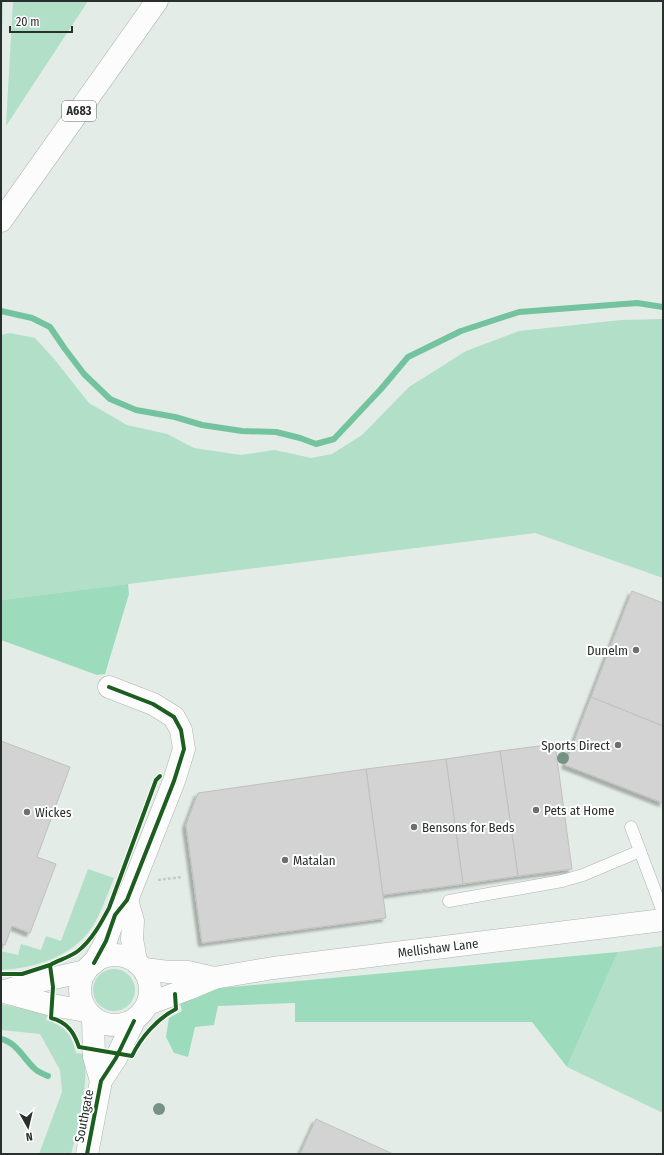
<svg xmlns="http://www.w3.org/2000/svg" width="664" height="1155" font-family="'Fira Sans Condensed',sans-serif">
<defs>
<filter id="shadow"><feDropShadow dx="-3.5" dy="3.5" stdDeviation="1" flood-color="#0004"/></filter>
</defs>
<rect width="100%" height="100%" fill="#e4ece7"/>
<!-- green -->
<g fill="#b2dfc8">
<polygon points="1,1 3,1 1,69"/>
<polygon points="13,1 88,1 6,126 6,125"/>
<polygon points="663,319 663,578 535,533 1,600 1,335 10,333 35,338 55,360 89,403 127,425 167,434 194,448 241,455 275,450 311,458 332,454 362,435 409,387 466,351 519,331 621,320"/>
<path d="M 88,869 L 114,878 C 106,897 100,918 87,934 C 65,959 33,968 1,970 L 1,951 L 18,955 L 21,944 L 41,950 L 46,936 L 61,941 Z"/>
<polygon points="663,946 663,1113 567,1067 618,952"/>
<circle cx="114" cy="990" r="21"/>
<path d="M 1,1004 L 48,1014 L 46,1020 C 65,1026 72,1034 76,1053 L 84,1054 C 89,1081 79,1128 71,1154 L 39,1154 L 62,1092 L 60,1070 L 40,1034 L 1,1030 Z"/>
</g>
<!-- forest -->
<g fill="#9cdcbd">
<polygon points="128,584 129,594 105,674 97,675 1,640 1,600"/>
<polygon points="618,952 567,1067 532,1022 295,1022 295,1003 218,1006 214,1025 195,1027 188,1057 174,1053 166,1037 169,1018 182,1011 180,1002 200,993 221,988"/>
</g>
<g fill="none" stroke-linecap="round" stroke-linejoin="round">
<!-- stream -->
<g stroke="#73c39f" stroke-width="6">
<polyline points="1,311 32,318 50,327 65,349 84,374 110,399 136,410 175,417 202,425 242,431 276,432 300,438 316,444 334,439 381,389 408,357 461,331 519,312 637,303 663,307"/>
<path d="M 1,1039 C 16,1042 24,1059 34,1068 C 37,1072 44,1074 48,1076"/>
</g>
</g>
<!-- building -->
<g fill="#d2d3d2" stroke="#bfc0bf" filter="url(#shadow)">
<polygon points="632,591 663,603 663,726 591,697"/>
<polygon points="591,697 663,726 663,803 565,765"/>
<polygon points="1,741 70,767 37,857 56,864 30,933 12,926 5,945 1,944"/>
<polygon points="555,744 572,869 518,876 500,751"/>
<polygon points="500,751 518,876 463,884 446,759"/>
<polygon points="446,759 463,884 383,895 366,769"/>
<polygon points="366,769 386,918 202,943 186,825 198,793"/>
<polygon points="316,1119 393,1154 300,1154"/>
</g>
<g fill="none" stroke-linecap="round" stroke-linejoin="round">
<!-- service casing -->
<g stroke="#aeb4b1" stroke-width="13">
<g id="service">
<polyline points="631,827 663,912"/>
<polyline points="449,901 562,881 583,875 640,851"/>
</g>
</g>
<!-- minor casing -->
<g stroke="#aeb4b1" stroke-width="23">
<g id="minor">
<polyline points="127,900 133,921 132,939 136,961"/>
<polyline points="94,963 106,941 115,915 127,900 174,781 184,749 181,730 174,717 153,704 109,687"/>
<polyline points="93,1018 94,1057 101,1081"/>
<polyline points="87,1154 101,1081 116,1058 134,1021"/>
</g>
</g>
<!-- secondary casing -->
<g stroke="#aeb4b1" stroke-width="23">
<g id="secondary">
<circle cx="115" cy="990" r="35"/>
<polyline points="144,969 169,972 188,972 214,978"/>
<polyline points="1,991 52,1005 86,1011"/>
<polyline points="5,991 31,983 86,971"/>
<polyline points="148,1004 188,989 214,978 273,968 663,920"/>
</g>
</g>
<!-- trunk casing -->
<g stroke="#aeb4b1" stroke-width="23">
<polyline id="trunk" points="1,221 157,1"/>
</g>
<!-- path -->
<polyline stroke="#c7cac7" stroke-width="2.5" stroke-dasharray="3 2" stroke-linecap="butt" points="158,880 182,877"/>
<!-- service -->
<use href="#service" stroke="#fbfcfb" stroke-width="12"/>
<!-- minor -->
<use href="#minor" stroke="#fbfcfb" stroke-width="22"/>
<!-- secondary -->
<use href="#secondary" stroke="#fbfcfb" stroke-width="22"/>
<!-- trunk -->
<use href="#trunk" stroke="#fbfcfb" stroke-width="22"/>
<!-- cycleway casing -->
<g stroke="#fff" stroke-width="6">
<g id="cycleway">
<polyline points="94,963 106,941 115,915 127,900 174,781 184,749 181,730 174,717 153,704 109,687"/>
<path d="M 50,965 C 59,960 70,957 78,951 C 92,940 101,923 109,908 L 156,780 L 160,776"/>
<path d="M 1,974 L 22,974 L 50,965 L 53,987 L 51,1018 C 67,1022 74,1032 79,1047 L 132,1056 C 141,1037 158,1018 176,1009 L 175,994"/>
<polyline points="87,1154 101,1081 116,1058 134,1021"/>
</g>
</g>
<!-- cycleway -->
<use href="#cycleway" stroke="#1b5e20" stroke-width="4"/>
</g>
<!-- trees -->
<g fill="#769285">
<circle cx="563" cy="758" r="6"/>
<circle cx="159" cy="1109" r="6"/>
</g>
<!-- markers -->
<g fill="#6a716d" stroke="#fff" stroke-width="1.5">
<circle cx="636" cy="650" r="4"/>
<circle cx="618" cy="745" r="4"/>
<circle cx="536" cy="810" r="4"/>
<circle cx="27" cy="812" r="4"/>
<circle cx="414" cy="827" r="4"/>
<circle cx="285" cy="860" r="4"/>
</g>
<g text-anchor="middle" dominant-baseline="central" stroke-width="4" stroke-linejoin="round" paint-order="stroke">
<!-- shield labels -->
<rect fill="#fff" stroke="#696d6b" stroke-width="1" x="62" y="101" width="34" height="20" rx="3"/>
<g font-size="12" font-weight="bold" fill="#292f2c">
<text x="79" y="111">A683</text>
</g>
<!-- poi labels -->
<g font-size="13" fill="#292f2c" stroke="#fff" text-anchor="start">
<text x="628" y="650" text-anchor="end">Dunelm</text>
<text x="610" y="745" text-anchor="end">Sports Direct</text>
<text x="544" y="810">Pets at Home</text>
<text x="35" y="812">Wickes</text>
<text x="422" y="827">Bensons for Beds</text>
<text x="293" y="860">Matalan</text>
</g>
<!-- street labels -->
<g font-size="13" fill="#292f2c" stroke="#fff">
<text transform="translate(438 948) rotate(-7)">Mellishaw Lane</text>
<text transform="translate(84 1116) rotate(-79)">Southgate</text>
</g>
</g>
<!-- border -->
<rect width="664" height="1155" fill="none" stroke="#292f2c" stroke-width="4"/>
<!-- north arrow -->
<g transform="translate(28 1127) rotate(172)" stroke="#ffffff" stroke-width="3" paint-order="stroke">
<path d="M0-3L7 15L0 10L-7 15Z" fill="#292f2c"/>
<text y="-6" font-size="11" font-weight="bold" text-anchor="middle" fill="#292f2c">N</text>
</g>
<!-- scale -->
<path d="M10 26v6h62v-6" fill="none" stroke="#292f2c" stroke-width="2"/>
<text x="16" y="26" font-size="12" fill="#292f2c" stroke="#ffffff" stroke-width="3" paint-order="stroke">20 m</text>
</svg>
